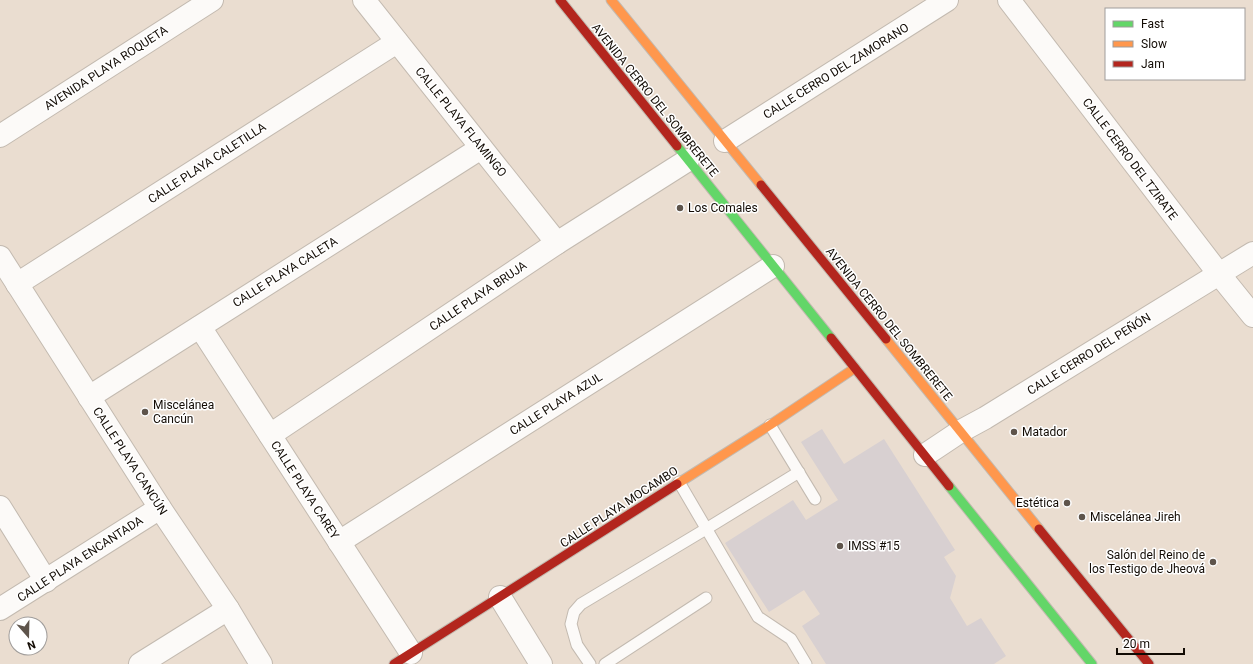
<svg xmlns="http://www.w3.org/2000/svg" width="1253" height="664" font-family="Roboto,sans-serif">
<rect width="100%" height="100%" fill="#eaddd0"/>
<!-- building -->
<polygon fill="#d8d0d1" points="822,429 844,464 884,439 955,550 944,557 956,576 950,598 967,626 981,618 1006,656 994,664 826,664 802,626 820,614 804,590 769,612 725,543 793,500 806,520 838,500 801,442"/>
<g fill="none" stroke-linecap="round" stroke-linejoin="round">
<!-- lane casing -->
<g stroke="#c3bab0" stroke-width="13">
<g id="lane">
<polyline points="770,425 815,499"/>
<polyline points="679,482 758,617 791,639 806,664"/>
<polyline points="590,664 577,645 571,624 574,612 581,604 706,529 799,472"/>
<polyline points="605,664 706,598"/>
</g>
</g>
<!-- street casing -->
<g stroke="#c3bab0" stroke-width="24">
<g id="street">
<polyline points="364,0 557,243"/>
<polyline points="1009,0 1219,274 1253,316"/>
<polyline points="0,136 212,0"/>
<polyline points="725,141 947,0"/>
<polyline points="0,257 160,508 228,609 261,664"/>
<polyline points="17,284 397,42"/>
<polyline points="200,327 411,653"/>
<polyline points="89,397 481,148"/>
<polyline points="270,435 557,243 688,160"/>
<polyline points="925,455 961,431 985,418 1253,253"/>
<polyline points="0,507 46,581"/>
<polyline points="339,542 773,266"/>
<polyline points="500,597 541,664"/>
<polyline points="0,609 160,508"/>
<polyline points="140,664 228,609"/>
</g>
</g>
<!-- fast casing -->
<g stroke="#c3bab0" stroke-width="11">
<g id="fast">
<polyline points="677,146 831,338"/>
<polyline points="949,486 1092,664"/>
</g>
</g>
<!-- slow casing -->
<g stroke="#c3bab0" stroke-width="11">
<g id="slow">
<polyline points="611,0 761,185"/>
<polyline points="886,339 1039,529"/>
<polyline points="677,484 770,425 855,368"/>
</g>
</g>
<!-- jam casing -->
<g stroke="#c3bab0" stroke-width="11">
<g id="jam">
<polyline points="560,0 677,146"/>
<polyline points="761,185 886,339"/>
<polyline points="831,338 949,486"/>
<polyline points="1039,529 1149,664"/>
<polyline points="394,664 677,484"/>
</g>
</g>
<!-- lane -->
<use href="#lane" stroke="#fcfaf8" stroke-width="11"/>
<!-- street -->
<use href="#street" stroke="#fcfaf8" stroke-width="22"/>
<!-- fast -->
<use href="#fast" stroke="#63d668" stroke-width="9"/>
<!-- slow -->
<use href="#slow" stroke="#ff974d" stroke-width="9"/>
<!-- jam -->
<use href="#jam" stroke="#b3261e" stroke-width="9"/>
</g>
<!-- markers -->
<g fill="#5e544b" stroke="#fff" stroke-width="1.5">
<circle cx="680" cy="208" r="4"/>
<circle cx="145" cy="412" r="4"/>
<circle cx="1014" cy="432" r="4"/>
<circle cx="1067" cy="503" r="4"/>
<circle cx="1082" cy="517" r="4"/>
<circle cx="840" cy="546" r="4"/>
<circle cx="1213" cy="562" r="4"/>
</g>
<g text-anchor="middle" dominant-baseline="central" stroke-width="3" stroke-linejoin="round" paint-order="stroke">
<!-- street labels -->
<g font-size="12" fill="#120b04" stroke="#fff">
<text transform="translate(106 68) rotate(-33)">AVENIDA PLAYA ROQUETA</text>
<text transform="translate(836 71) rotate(-32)">CALLE CERRO DEL ZAMORANO</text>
<text transform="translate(655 100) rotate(51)">AVENIDA CERRO DEL SOMBRERETE</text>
<text transform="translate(461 122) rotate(51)">CALLE PLAYA FLAMINGO</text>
<text transform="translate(1130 159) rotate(53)">CALLE CERRO DEL TZIRATE</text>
<text transform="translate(207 163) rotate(-33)">CALLE PLAYA CALETILLA</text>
<text transform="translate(285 272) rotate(-32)">CALLE PLAYA CALETA</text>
<text transform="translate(478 296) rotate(-34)">CALLE PLAYA BRUJA</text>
<text transform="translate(889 324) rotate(51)">AVENIDA CERRO DEL SOMBRERETE</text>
<text transform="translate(1089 354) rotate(-32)">CALLE CERRO DEL PEÑÓN</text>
<text transform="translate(556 404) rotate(-32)">CALLE PLAYA AZUL</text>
<text transform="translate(130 461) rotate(57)">CALLE PLAYA CANCÚN</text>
<text transform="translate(305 490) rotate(57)">CALLE PLAYA CAREY</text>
<text transform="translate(619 507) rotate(-33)">CALLE PLAYA MOCAMBO</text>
<text transform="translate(80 559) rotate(-33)">CALLE PLAYA ENCANTADA</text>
</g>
<!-- poi labels -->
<g font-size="12" fill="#120b04" stroke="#fff" text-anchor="start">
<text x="688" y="208">Los Comales</text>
<text x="153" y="405">Miscelánea<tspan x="153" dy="14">Cancún</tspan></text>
<text x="1022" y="432">Matador</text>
<text x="1059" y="503" text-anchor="end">Estética</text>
<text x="1090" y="517">Miscelánea Jireh</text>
<text x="848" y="546">IMSS #15</text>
<text x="1205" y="555" text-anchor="end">Salón del Reino de<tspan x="1205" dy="14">los Testigo de Jheová</tspan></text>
</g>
</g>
<!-- legend -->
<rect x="1105" y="8" width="140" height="72" fill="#ffffff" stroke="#a09d9b"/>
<rect x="1113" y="21" width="20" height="6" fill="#63d668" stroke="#a09d9b"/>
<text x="1141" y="28" font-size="12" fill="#120b04">Fast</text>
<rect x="1113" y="41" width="20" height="6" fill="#ff974d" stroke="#a09d9b"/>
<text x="1141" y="48" font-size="12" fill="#120b04">Slow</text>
<rect x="1113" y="61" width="20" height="6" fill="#b3261e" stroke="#a09d9b"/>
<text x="1141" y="68" font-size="12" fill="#120b04">Jam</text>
<!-- north arrow -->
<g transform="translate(28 636) rotate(160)"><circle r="19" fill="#ffffff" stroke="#a09d9b"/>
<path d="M0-3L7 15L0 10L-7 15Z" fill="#5e544b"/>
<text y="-6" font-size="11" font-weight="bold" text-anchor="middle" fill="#120b04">N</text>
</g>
<!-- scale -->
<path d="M1117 648v6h67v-6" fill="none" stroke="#120b04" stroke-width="2"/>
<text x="1123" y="648" font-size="12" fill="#120b04" stroke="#ffffff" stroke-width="3" paint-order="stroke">20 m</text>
</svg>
